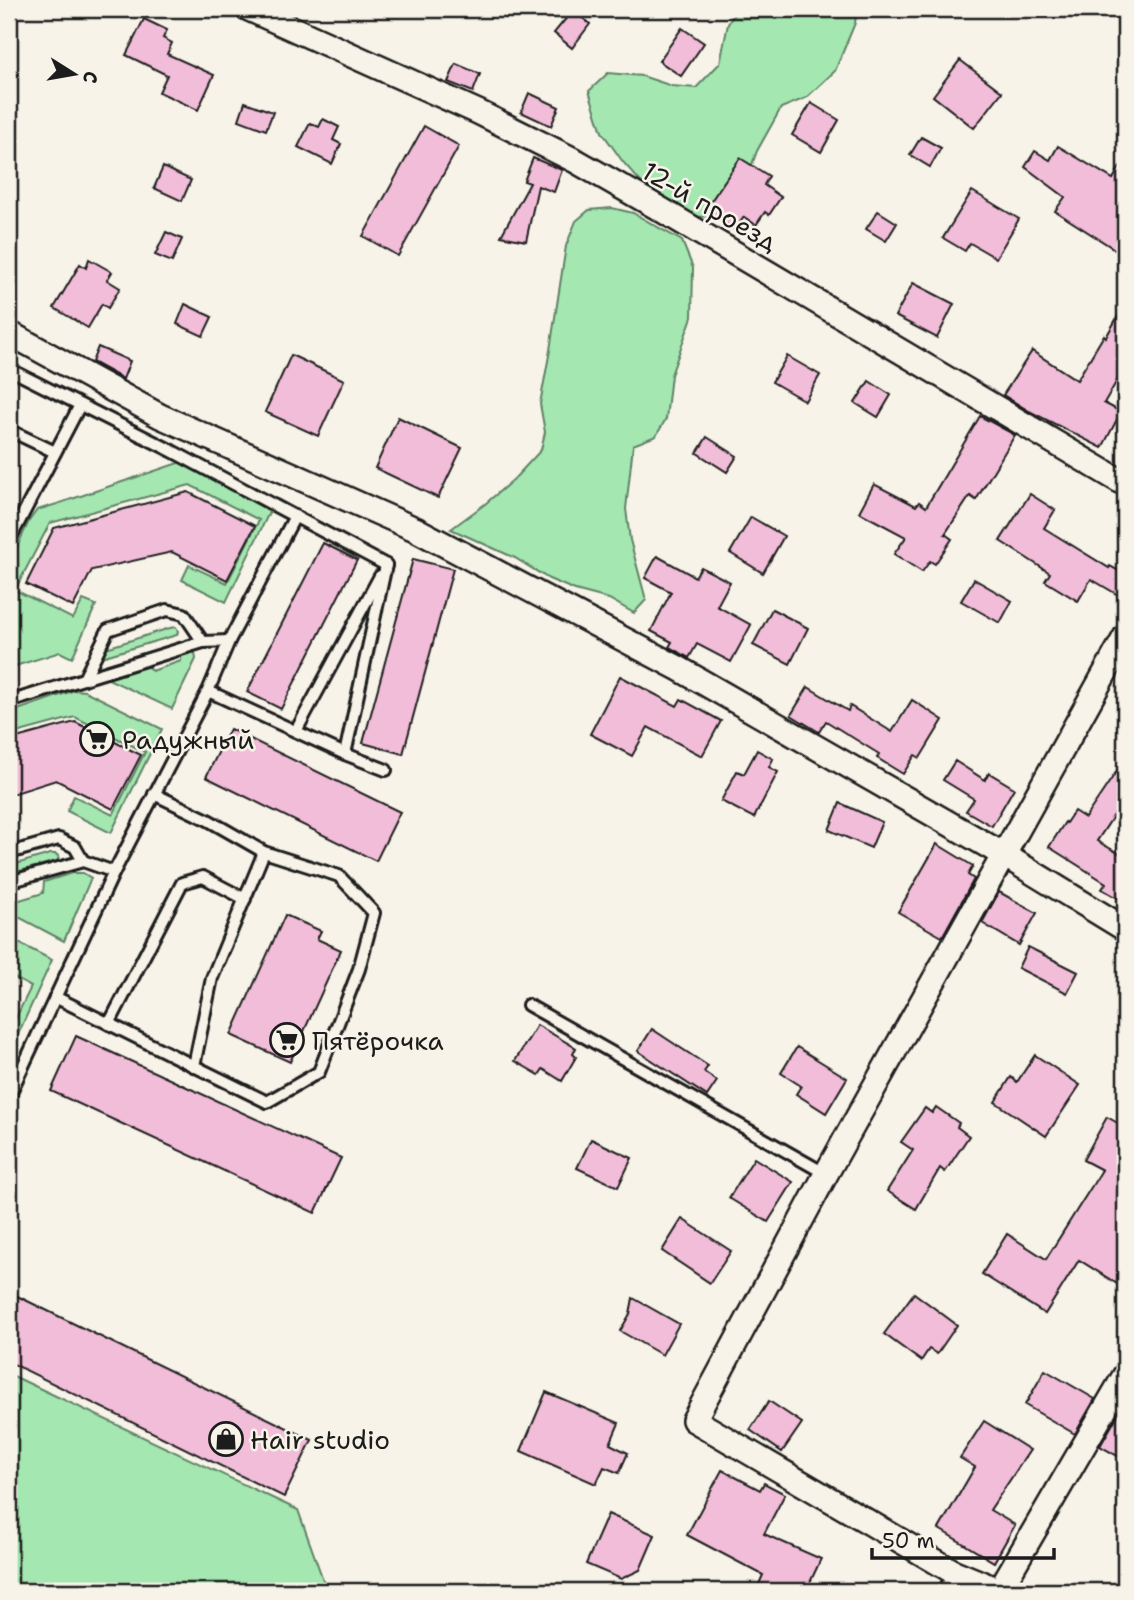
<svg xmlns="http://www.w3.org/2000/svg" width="1134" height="1600" font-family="'Shantell Sans',sans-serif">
<rect width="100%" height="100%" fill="#f7f3e8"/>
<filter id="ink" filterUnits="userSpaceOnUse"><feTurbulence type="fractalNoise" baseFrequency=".0143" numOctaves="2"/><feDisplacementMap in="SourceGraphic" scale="14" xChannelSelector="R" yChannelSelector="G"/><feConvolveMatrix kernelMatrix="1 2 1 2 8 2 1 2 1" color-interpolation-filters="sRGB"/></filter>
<g filter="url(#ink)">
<!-- green -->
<g fill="#a4e7b1" stroke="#608266" stroke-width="2">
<polygon points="737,9 857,9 855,23 835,71 806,98 781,108 757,151 733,216 689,217 654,197 623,162 602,132 589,91 608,73 642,76 672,86 696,88 720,63 728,24"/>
<polygon points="612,208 633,213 682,241 693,268 692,317 671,375 666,419 656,436 633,445 626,509 630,540 646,600 634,613 609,599 575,590 549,579 515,558 451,529 485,504 514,479 541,450 545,432 540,404 550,350 566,246 576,221 589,210"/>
<polygon points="190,459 199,460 276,498 226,602 182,580 189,565 227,583 259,520 190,485 50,523 15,590 73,619 83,600 96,605 72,658 60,652 9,668 9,634 11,628 9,627 9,564 29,521 37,510 57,504"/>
<polygon points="176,627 178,631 177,635 105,656 104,653 106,648 170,628"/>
<polygon points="188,653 195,653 196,659 172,709 108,679 147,666 152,671 181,661 181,655"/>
<polygon points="75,690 85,691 162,729 111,833 67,811 74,796 113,815 145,752 75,717 9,735 9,713"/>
<polygon points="50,854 56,854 59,857 57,861 9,874 9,866"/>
<polygon points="72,873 83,873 91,878 64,941 9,912 9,895 13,902 43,893 44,882"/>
<polygon points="9,938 52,960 9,1054 9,1032 31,987 9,975"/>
<polygon points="9,1374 298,1510 327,1591 9,1591"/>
</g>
<!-- building -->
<g fill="#f2bdd9" stroke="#1c1c1c" stroke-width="2">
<polygon points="573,10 590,24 572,48 554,33"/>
<polygon points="144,19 167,30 163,38 172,43 167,54 214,75 198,110 159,92 167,75 126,55"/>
<polygon points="682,28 704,43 681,76 659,61"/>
<polygon points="960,60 1002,92 974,128 933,96"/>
<polygon points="456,64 480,74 473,92 448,82"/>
<polygon points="529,93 559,107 551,126 521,112"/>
<polygon points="245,102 273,112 266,130 239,120"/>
<polygon points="811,103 839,120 821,152 792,135"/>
<polygon points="323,119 339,127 333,140 341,144 332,164 298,147 310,123 319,127"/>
<polygon points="424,126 459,146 398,256 363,236"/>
<polygon points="921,137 941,148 930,167 910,155"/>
<polygon points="1058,146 1113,179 1125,158 1125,242 1116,250 1055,211 1065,197 1025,167 1035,151 1050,160"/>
<polygon points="533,158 562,170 554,192 538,186 526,241 501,236 530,183 524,181"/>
<polygon points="740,158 769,176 764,185 781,197 769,215 765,212 756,225 744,217 735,230 705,210"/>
<polygon points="163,167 191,180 182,201 154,188"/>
<polygon points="972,191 1019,219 996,258 970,243 965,251 943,238"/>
<polygon points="878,211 897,223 886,241 866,229"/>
<polygon points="166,232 182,239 172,262 155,255"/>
<polygon points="89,259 112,272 107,280 120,288 108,308 102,304 88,328 54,308 80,264 86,268"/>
<polygon points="913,283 954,304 937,338 895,316"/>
<polygon points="185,304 212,317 203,336 177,324"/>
<polygon points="1125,304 1125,367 1104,403 1121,412 1102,448 1029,411 1003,395 1032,351 1077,380 1104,335 1106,337"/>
<polygon points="98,347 130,361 123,379 92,362"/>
<polygon points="291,355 344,380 318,436 265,412"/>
<polygon points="787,356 820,375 805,401 772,382"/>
<polygon points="869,381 891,395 878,417 855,403"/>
<polygon points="980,416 1015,435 976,500 970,496 945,534 952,539 935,564 930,561 922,572 894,554 906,537 859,512 874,484 916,506 919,502 926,507"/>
<polygon points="398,417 462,448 438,498 375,468"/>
<polygon points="707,437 737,456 727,472 697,453"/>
<polygon points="188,492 255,526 227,580 172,552 92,570 73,607 26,584 54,528"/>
<polygon points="1030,494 1055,510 1044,528 1109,568 1110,566 1125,574 1125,599 1091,579 1078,601 1045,581 1050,573 1000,541"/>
<polygon points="751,517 784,536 763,573 730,553"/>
<polygon points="323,543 357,560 281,709 247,692"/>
<polygon points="657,556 695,577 701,567 730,582 717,606 751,625 731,662 697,644 689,658 669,647 672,642 651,631 671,592 645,578"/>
<polygon points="413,559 453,569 403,754 363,743"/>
<polygon points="974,579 1012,601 1000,623 961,601"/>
<polygon points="772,609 808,628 790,664 753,645"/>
<polygon points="620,676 677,706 681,699 721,721 702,756 648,727 632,756 590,734"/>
<polygon points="808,687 848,711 850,706 892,732 912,700 943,720 920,758 915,755 903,774 877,758 879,754 826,721 819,732 791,715"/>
<polygon points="75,722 141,755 113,809 56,780 9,795 9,740"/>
<polygon points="230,729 400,812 376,861 206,777"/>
<polygon points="757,750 773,759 769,767 778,772 754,818 721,801 737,771 744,774"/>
<polygon points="1125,759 1125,814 1118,809 1097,841 1122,855 1125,849 1125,902 1102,889 1106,883 1049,847 1065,822 1066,823 1074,811 1085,818"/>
<polygon points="955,761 985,780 989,773 1014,788 992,826 966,811 974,799 943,780"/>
<polygon points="840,803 882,822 871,848 829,830"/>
<polygon points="937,844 973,866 968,875 974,879 942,937 898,912"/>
<polygon points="999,892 1037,913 1019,945 982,923"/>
<polygon points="285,915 321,931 317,939 341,950 290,1062 231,1035"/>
<polygon points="1028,947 1078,972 1067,993 1018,968"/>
<polygon points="537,1025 576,1048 573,1054 576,1057 562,1081 543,1069 539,1075 515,1061"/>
<polygon points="652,1029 708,1066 704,1072 717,1081 707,1096 638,1051"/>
<polygon points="76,1036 341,1158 315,1213 51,1091"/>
<polygon points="797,1047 847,1078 826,1113 796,1094 801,1086 781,1073"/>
<polygon points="1035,1055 1080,1085 1046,1136 995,1102 1011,1077 1017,1082"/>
<polygon points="936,1107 959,1123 957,1127 969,1136 945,1172 940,1168 916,1209 887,1191 913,1150 901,1142 925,1108 932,1113"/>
<polygon points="1107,1117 1125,1127 1125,1274 1119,1285 1079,1260 1045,1314 982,1274 1007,1234 1046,1259 1102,1170 1083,1160"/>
<polygon points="591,1139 632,1158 618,1187 577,1168"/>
<polygon points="754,1158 793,1182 768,1222 729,1198"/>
<polygon points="682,1219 731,1251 710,1283 662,1251"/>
<polygon points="9,1292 312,1440 284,1497 9,1362"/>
<polygon points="914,1293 957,1325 937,1354 929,1349 921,1361 884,1334"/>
<polygon points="633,1298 679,1324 662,1355 620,1331 630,1314"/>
<polygon points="1045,1370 1095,1399 1075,1434 1025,1405"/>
<polygon points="546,1392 619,1423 610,1444 628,1453 619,1473 604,1467 596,1484 521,1451"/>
<polygon points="769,1401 802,1423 782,1452 750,1430"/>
<polygon points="1119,1413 1125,1416 1125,1460 1100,1446"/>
<polygon points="984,1421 1030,1450 990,1510 1015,1525 994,1562 939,1529 975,1467 960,1458"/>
<polygon points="722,1470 760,1490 764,1483 785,1494 764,1534 821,1559 806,1591 756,1591 763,1575 687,1535"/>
<polygon points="608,1514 655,1535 640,1570 621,1579 586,1564"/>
</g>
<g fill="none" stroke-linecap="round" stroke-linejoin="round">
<!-- lane casing -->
<g stroke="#1c1c1c" stroke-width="16">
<g id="lane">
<polyline points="9,369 172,451 386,565"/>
<polyline points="9,430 55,452"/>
<polyline points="9,541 80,405"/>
<polyline points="84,679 108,630 167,610 184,614 203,642"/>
<polyline points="208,691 345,754 386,770"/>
<polyline points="9,702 203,642 229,641"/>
<polyline points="296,731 380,576"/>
<polyline points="345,754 386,565"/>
<polyline points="154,794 208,820 264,852 339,876 374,913 359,969 319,1072 267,1102 194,1066 212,978 264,852"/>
<polyline points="9,853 59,839 75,847 83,861"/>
<polyline points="9,882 83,861 114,872"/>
<polyline points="55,997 194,1066"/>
<polyline points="528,1005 826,1174"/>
<polyline points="109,1024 182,883 203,877 245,899"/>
<polyline points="9,1096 114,872 208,691 229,641 295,516"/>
<polyline points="944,1591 954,1572"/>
</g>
</g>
<!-- street casing -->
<g stroke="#1c1c1c" stroke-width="28">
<g id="street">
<polyline points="249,9 478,112 576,161 660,209 1125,484"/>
<polyline points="9,333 160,416 415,529 678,668 1004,855 1125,929"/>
<polyline points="999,1591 1125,1375"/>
<polyline points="1000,1591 954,1572 694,1420 826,1174 1125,637"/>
</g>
</g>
<!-- lane -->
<use href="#lane" stroke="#f7f3e8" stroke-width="10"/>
<!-- street -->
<use href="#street" stroke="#f7f3e8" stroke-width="23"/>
</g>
</g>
<!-- icons -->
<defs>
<g id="supermarket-ring" transform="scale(1.75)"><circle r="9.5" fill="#f7f3e8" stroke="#1c1c1c" stroke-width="1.5"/><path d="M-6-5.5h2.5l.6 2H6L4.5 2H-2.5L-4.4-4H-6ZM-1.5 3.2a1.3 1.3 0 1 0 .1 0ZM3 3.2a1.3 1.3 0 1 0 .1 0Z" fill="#1c1c1c"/></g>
<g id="shop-ring" transform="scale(1.75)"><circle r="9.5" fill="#f7f3e8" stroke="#1c1c1c" stroke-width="1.5"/><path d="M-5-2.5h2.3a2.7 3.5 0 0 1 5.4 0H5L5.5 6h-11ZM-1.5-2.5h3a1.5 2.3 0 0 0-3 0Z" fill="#1c1c1c"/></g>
</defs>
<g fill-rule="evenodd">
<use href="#supermarket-ring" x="97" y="739"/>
<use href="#supermarket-ring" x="287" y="1040"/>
<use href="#shop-ring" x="226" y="1439"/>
</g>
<g text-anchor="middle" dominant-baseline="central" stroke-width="5" stroke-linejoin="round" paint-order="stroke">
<!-- street labels -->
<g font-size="26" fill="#1c1c1c" stroke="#f7f3e8">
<text transform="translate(710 206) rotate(30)">12-й проезд</text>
</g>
<!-- poi labels -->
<g font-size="26" fill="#1c1c1c" stroke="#f7f3e8" text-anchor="start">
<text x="122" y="739">Радужный</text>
<text x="312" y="1040">Пятёрочка</text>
<text x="250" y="1439">Hair studio</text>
</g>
</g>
<!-- margin -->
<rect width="1134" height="1600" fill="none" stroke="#f7f3e8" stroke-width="35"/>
<rect x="18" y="18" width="1099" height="1565" fill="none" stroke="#1c1c1c" stroke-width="2.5" filter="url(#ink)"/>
<!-- north arrow -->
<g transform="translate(74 74) rotate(101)" stroke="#f7f3e8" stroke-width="5" paint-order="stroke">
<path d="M0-5L12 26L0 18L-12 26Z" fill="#1c1c1c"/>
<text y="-10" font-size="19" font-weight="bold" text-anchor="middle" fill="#1c1c1c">С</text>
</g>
<!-- scale -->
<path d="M872 1548v10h182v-10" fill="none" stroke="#1c1c1c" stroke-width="3.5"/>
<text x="882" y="1548" font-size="21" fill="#1c1c1c" stroke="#f7f3e8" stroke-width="5" paint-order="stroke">50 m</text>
</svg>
